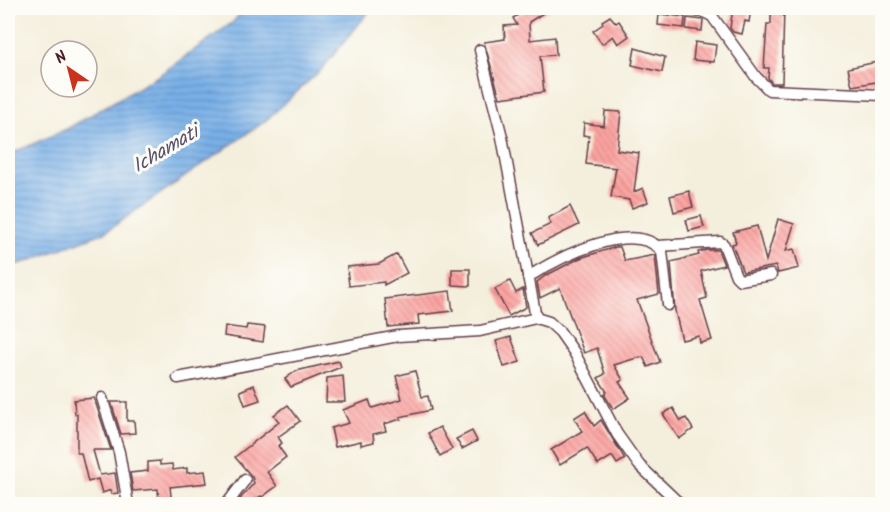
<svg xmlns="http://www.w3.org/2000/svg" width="890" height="512" font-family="Kalam,sans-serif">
<defs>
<pattern id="water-rules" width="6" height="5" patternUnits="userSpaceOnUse" patternTransform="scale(1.5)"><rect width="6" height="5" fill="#79b0e8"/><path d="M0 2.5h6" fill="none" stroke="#658fbc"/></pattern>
<pattern id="building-back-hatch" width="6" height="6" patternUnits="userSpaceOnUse" patternTransform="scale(1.5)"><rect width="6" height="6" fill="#fda4a2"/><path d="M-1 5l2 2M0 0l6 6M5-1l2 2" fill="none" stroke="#cf8584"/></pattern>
</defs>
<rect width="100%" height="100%" fill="#fdfcf7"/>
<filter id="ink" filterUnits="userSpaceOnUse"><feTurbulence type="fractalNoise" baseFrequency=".0167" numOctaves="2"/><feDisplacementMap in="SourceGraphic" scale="12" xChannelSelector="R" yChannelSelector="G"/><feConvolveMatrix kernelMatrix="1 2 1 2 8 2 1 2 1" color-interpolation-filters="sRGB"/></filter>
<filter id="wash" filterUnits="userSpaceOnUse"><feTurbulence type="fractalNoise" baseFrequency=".008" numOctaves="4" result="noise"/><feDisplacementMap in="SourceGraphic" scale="24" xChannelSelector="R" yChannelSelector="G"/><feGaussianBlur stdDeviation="1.35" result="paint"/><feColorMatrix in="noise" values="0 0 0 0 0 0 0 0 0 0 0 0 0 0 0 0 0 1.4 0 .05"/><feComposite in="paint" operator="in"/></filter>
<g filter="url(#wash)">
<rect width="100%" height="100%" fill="#f4efdd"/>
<!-- water -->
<polygon fill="url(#water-rules)" stroke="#62688a" stroke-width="1.5" points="245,8 372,8 322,69 264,122 105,232 29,261 8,267 8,155 67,129 158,76 233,22"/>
<g id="blocks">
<!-- building -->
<g fill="url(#building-back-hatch)">
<polygon points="529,8 551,8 529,22 530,40 555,37 556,55 540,56 544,92 500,98 484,42 505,39 504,26 517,25 513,18"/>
<polygon points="733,8 751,8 749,22 745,21 742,34 733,32 730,28"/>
<polygon points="771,9 784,9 782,83 772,83 768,78 769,68 764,68 767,24 771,24"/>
<polygon points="659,14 685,17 684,28 658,25"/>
<polygon points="610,16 616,23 619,21 629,36 618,44 613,36 602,44 593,31 603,24 602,21"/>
<polygon points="687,18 703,20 702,31 686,29"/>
<polygon points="695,42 716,45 714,62 693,60"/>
<polygon points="635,48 665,57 662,72 632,65"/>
<polygon points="882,61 882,81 852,86 848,68"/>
<polygon points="605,111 621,112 617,150 639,153 634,192 643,188 648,202 632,208 629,200 611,197 616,168 586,164 589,136 583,135 584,123 604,126"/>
<polygon points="689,191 693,207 674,212 670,196"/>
<polygon points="570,206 579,225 538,245 532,233 551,224 548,218"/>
<polygon points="701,216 704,227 689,231 686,220"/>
<polygon points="778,219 794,224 786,251 794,249 799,268 778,273 776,266 743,272 732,244 736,243 733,232 757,226 766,261"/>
<polygon points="616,247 620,247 625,261 655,255 659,294 637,300 660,362 648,367 643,357 640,358 640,357 614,365 623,380 619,382 630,398 613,409 604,394 607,392 598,378 605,374 597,348 584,353 560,288 540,298 537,282 545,276 580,258"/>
<polygon points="707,250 718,250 724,265 701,271 707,298 700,300 712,340 700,343 699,336 682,340 675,311 671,262 699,255 698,252"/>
<polygon points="397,254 407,273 384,285 384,282 349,286 347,267 379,264"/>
<polygon points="452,269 470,269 470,286 452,285"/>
<polygon points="510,281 516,293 523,289 526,307 509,316 495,289"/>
<polygon points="450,291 453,311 418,315 419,324 388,327 385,299"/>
<polygon points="247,325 265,327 263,342 224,336 225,326 246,329"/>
<polygon points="511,337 520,362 504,367 496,341"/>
<polygon points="339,361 341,367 291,387 285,379 296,371"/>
<polygon points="415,371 422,397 428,396 431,410 400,417 401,419 384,424 386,431 373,434 374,442 361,445 361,441 335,447 331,428 349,423 343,410 369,400 372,408 402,399 396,376"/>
<polygon points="343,376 345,402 326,402 327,378"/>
<polygon points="254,385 260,400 245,405 240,391"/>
<polygon points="94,398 111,450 93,450 100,475 115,473 118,493 111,494 111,490 102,493 98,479 88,482 81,453 77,453 77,414 75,414 74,400"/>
<polygon points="111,402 127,402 127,421 134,421 135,433 121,434"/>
<polygon points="288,405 300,421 278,437 282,443 278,446 286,457 267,472 277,486 262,497 261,496 248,504 245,504 240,499 254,483 252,477 235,457 279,422 274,415"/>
<polygon points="673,408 681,421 686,418 693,429 679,439 663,414"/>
<polygon points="585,411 594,426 601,420 625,459 617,464 612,456 598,465 587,448 560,465 551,450 582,431 574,418"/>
<polygon points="440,427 452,449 440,456 428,433"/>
<polygon points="472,431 477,441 462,449 456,439"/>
<polygon points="160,461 160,465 172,464 173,470 187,468 187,473 205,471 207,483 170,487 172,504 159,504 158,489 133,491 130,473 148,471 148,462"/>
</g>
</g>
</g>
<g filter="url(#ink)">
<use href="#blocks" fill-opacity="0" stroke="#643e46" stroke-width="1.5"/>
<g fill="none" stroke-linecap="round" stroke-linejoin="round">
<!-- minor casing -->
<g stroke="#643e46" stroke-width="13">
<g id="minor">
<polyline points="678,8 704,12 712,16 756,77 769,90 882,95"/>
<polyline points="480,50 502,137 536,318"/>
<polyline points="658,246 720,242 724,245 736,276 740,280 771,275"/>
<path d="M 528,277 C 558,258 634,218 662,251 L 668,305"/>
<polyline points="178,378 398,336 480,331 536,318 549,322 560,332 574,352 617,434 639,465 680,504"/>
<polyline points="102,398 119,452 128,504"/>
<polyline points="227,504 245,480"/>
</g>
</g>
<!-- minor -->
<use href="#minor" stroke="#fff" stroke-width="10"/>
</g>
</g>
<g text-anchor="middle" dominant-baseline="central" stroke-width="6" stroke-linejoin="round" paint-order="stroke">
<!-- water labels -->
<g font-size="20" font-style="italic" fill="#5a526d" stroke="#fdfcf7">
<text transform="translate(166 150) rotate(-31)">Ichamati</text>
</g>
</g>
<!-- margin -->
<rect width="890" height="512" fill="none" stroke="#fdfcf7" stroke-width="30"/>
<!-- north arrow -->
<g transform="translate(69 69) rotate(325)"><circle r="28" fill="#fdfcf7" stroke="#b5a4a5" stroke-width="1.5"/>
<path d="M0-4.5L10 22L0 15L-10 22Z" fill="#c8321e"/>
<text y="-9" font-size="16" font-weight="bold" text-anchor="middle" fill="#4a1f2b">N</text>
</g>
</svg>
